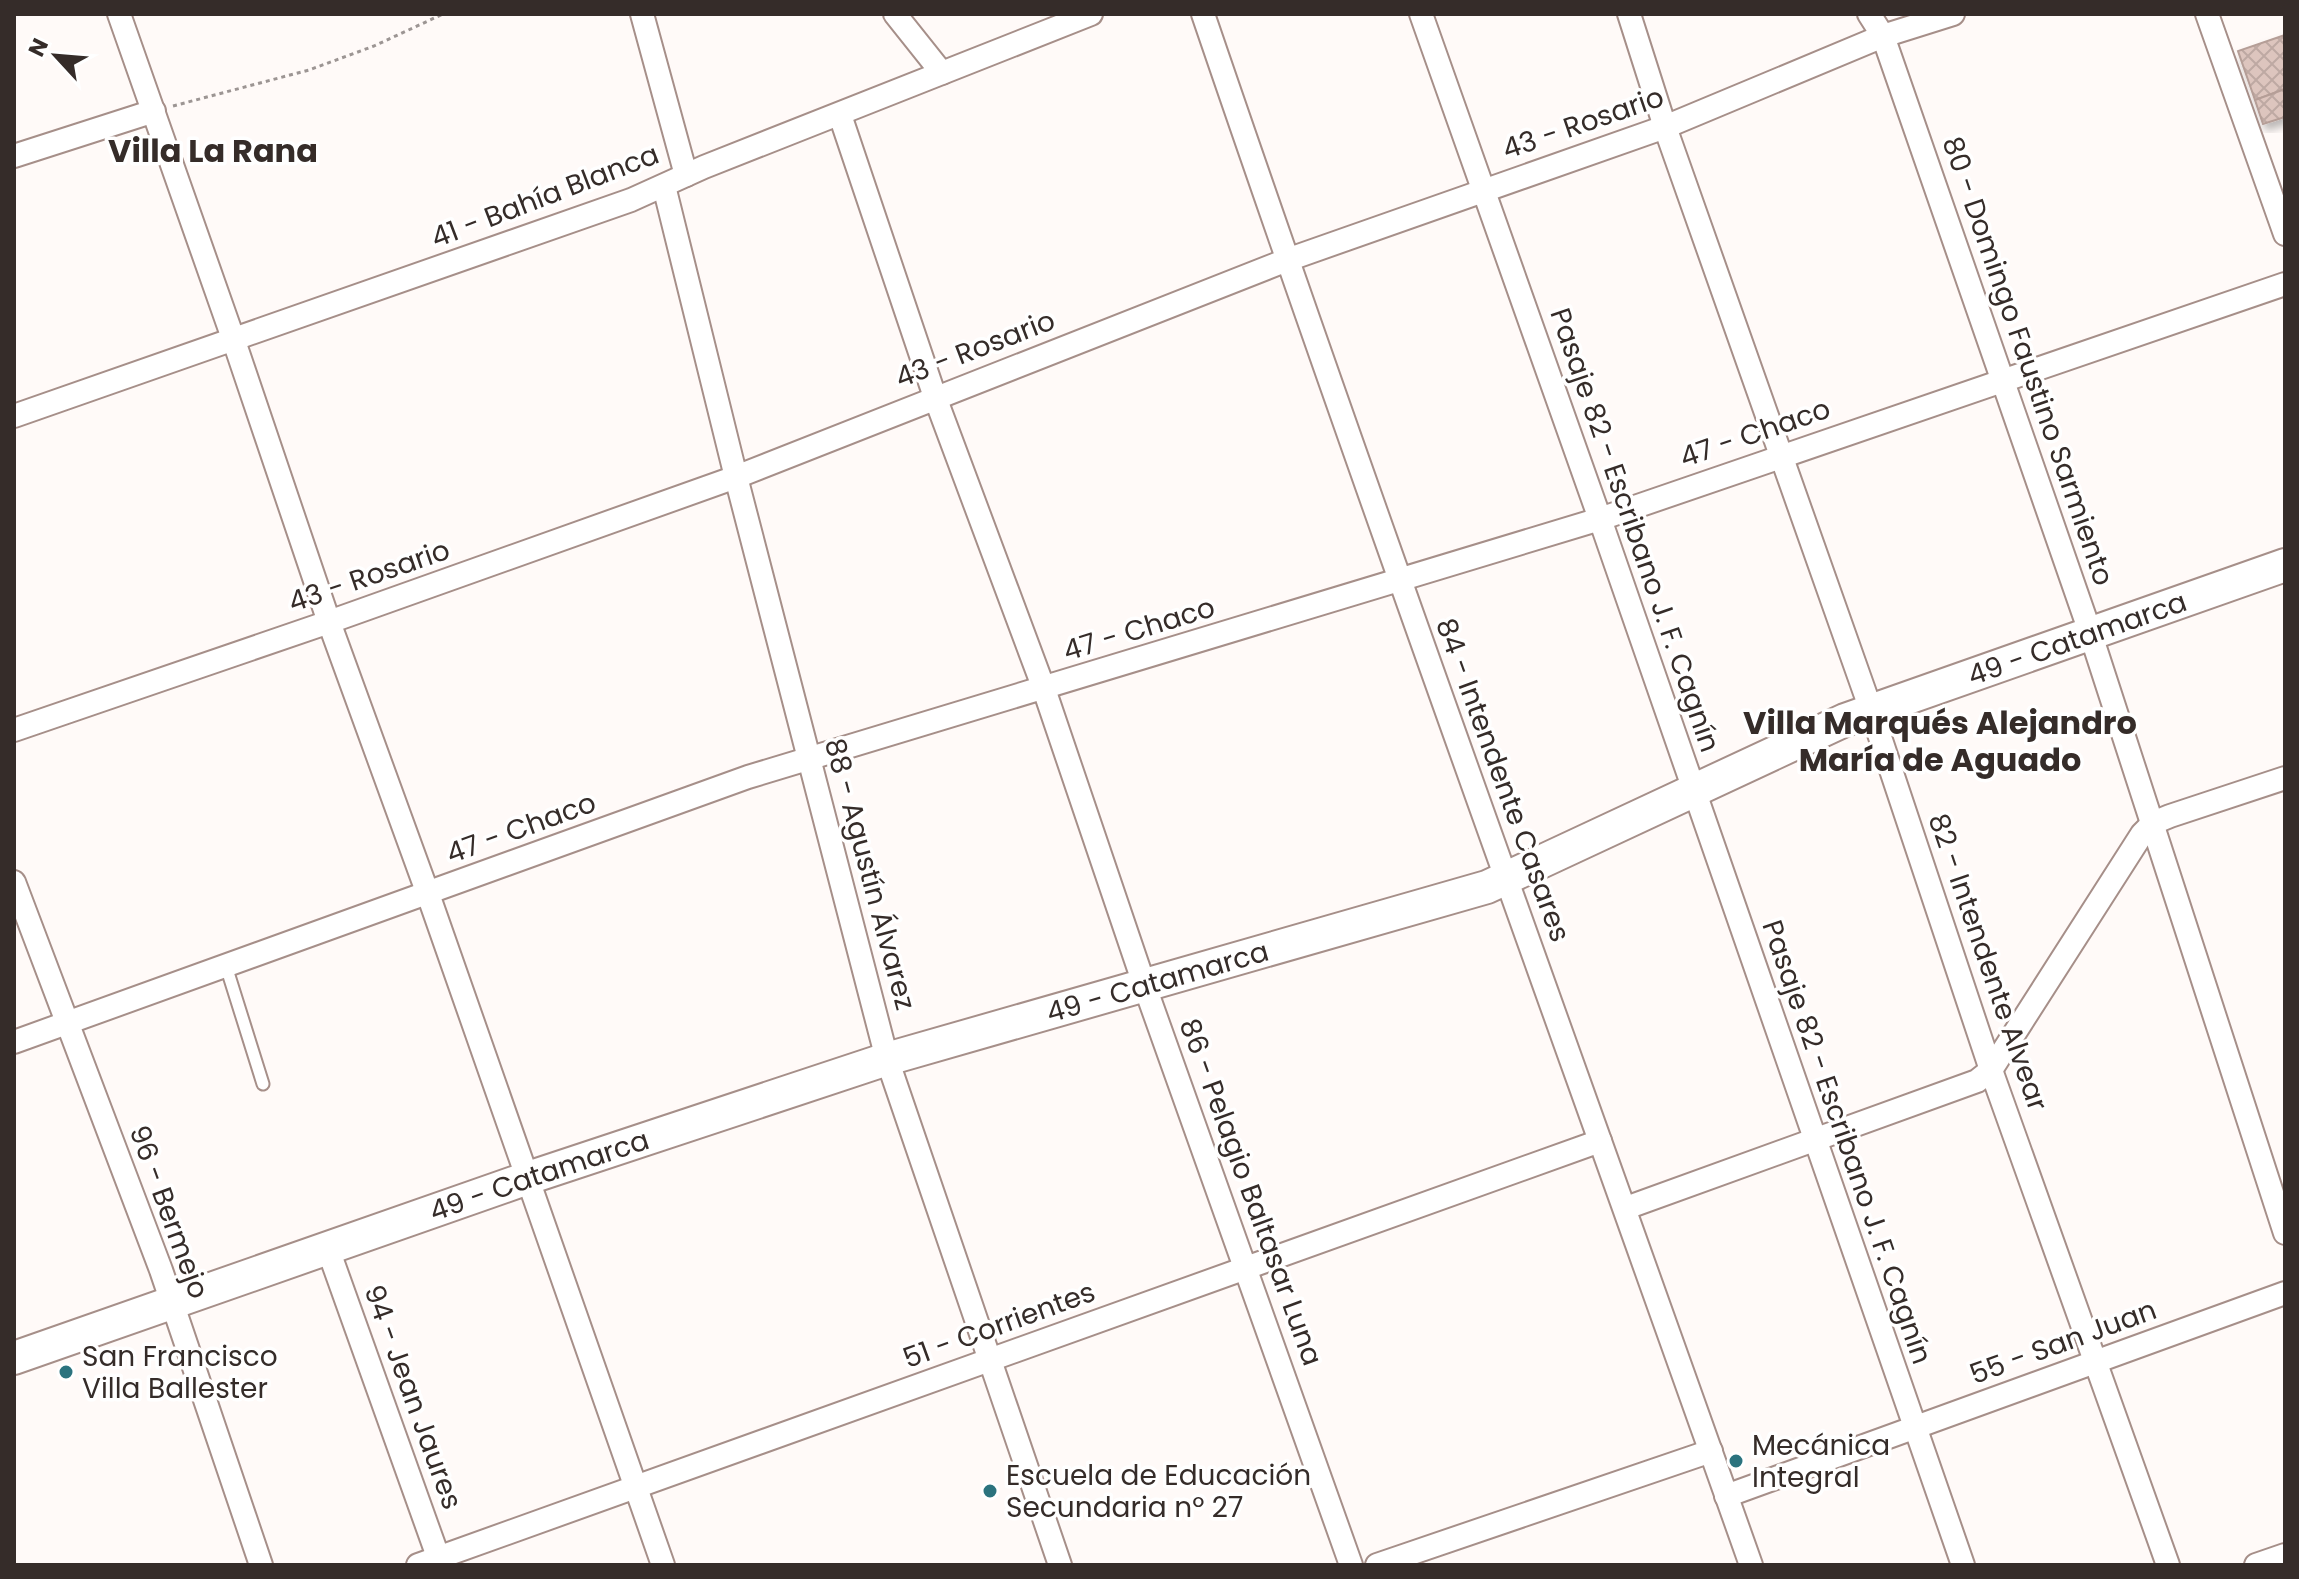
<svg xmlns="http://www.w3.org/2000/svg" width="2299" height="1579" font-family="Poppins,sans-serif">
<defs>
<pattern id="building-cross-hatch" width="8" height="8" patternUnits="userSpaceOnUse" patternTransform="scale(2)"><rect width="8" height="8" fill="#ddc5be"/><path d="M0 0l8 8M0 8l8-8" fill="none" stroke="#bea9a3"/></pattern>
<filter id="shadow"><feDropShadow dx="3.5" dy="6" stdDeviation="4" flood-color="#0004"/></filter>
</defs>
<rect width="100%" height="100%" fill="#fffaf8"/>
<!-- building -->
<g fill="url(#building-cross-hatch)" stroke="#b59e97" stroke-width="2" filter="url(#shadow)">
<polygon points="2285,35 2285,89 2255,100 2238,51"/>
<polygon points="2285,89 2285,117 2263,124 2255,100"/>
</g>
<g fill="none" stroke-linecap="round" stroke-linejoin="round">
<!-- lane casing -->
<g stroke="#a68f89" stroke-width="15">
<polyline id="lane" points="226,966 263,1084"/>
</g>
<!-- street casing -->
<g stroke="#a68f89" stroke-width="26">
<g id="street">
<polyline points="119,14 234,341 329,622 428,894 663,1565"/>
<polyline points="642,14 686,175"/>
<polyline points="895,14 942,73"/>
<path d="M 1203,14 C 1380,533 1568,1048 1751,1565"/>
<polyline points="1421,14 1600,519 1963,1565"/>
<polyline points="1629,14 1665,127 1871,710 1991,1070 2168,1565"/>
<polyline points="1869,14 1883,36 2090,632 2285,1233"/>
<polyline points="2207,14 2285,234"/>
<polyline points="840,115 935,397 1044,689 1144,984 1351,1565"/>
<polyline points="14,156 154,111"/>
<polyline points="664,186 736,477 887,1059 1060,1565"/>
<polyline points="14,416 631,200 704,167 1091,14"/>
<polyline points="14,730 329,622 736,477 1287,260 1665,127 1883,36 1953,14"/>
<polyline points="14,882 161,1270 261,1565"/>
<polyline points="14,1042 748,777 1600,519 2285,284"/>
<polyline points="1626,1208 1977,1081 1991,1070 2142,834 2153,823 2170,816 2285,778"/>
<polyline points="328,1249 441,1565"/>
<polyline points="1726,1496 2285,1293"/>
<polyline points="418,1565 1600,1141"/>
<polyline points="1377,1565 1711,1451"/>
<polyline points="2256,1565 2285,1555"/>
</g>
</g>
<!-- secondary casing -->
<g stroke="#a68f89" stroke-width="36">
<g id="secondary">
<path id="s1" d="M 14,1358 L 525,1179 L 887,1059 L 1487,887 L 1845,720 L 2285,565"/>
</g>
</g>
<!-- path -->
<polyline stroke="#9c9593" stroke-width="3" stroke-dasharray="4 4" stroke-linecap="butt" points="173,106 309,70 374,46 443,14"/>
<!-- lane -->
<use href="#lane" stroke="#fff" stroke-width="11"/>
<!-- street -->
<use href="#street" stroke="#fff" stroke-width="22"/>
<!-- secondary -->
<use href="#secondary" stroke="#fff" stroke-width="32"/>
</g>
<!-- markers -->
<g fill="#2b737e" stroke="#fff" stroke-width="3">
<circle cx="66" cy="1372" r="8"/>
<circle cx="1736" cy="1461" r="8"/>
<circle cx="990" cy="1491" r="8"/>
</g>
<g text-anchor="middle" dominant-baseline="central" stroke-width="7" stroke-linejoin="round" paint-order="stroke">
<!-- street labels -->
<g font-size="28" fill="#352c29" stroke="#fff">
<text transform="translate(1583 123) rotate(-19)">43 - Rosario</text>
<text transform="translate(545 196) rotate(-21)">41 - Bahía Blanca</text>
<text transform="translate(975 349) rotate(-21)">43 - Rosario</text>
<text transform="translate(2028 361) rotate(71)">80 - Domingo Faustino Sarmiento</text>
<text transform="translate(1755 433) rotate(-19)">47 - Chaco</text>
<text transform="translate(1635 530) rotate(71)">Pasaje 82 - Escribano J. F. Cagnín</text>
<text transform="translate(369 576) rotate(-19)">43 - Rosario</text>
<text transform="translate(1139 629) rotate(-17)">47 - Chaco</text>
<text stroke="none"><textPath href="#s1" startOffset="2188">49 - Catamarca</textPath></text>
<text transform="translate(1503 780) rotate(70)">84 - Intendente Casares</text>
<text transform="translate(521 828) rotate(-20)">47 - Chaco</text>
<text transform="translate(870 874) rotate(75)">88 - Agustín Álvarez</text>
<text transform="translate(1988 962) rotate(71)">82 - Intendente Alvear</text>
<text stroke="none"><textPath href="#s1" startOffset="1204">49 - Catamarca</textPath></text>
<text transform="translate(1847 1142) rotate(71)">Pasaje 82 - Escribano J. F. Cagnín</text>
<text stroke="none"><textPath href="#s1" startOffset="556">49 - Catamarca</textPath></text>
<text transform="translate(1251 1192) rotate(70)">86 - Pelagio Baltasar Luna</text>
<text transform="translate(169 1212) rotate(70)">96 - Bermejo</text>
<text transform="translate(999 1325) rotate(-20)">51 - Corrientes</text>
<text transform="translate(2063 1342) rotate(-20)">55 - San Juan</text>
<text transform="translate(413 1397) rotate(70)">94 - Jean Jaures</text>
</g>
<!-- poi labels -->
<g font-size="28" fill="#352c29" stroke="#fff" text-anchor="start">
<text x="82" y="1356">San Francisco<tspan x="82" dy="32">Villa Ballester</tspan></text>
<text x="1752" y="1445">Mecánica<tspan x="1752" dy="32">Integral</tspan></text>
<text x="1006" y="1475">Escuela de Educación<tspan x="1006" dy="32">Secundaria nº 27</tspan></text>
</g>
<!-- quarter labels -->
<g font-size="32" font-weight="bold" fill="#352c29" stroke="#fff">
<text x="213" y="150">Villa La Rana</text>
<text x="1940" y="722">Villa Marqués Alejandro<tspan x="1940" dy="37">María de Aguado</tspan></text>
</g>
</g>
<!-- border -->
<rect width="2299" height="1579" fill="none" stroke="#352c29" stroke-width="32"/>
<!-- north arrow -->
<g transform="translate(56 56) rotate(296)" stroke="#ffffff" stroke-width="6" paint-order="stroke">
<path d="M0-6L14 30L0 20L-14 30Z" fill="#352c29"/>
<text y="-12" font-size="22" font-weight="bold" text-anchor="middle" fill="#352c29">N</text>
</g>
</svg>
